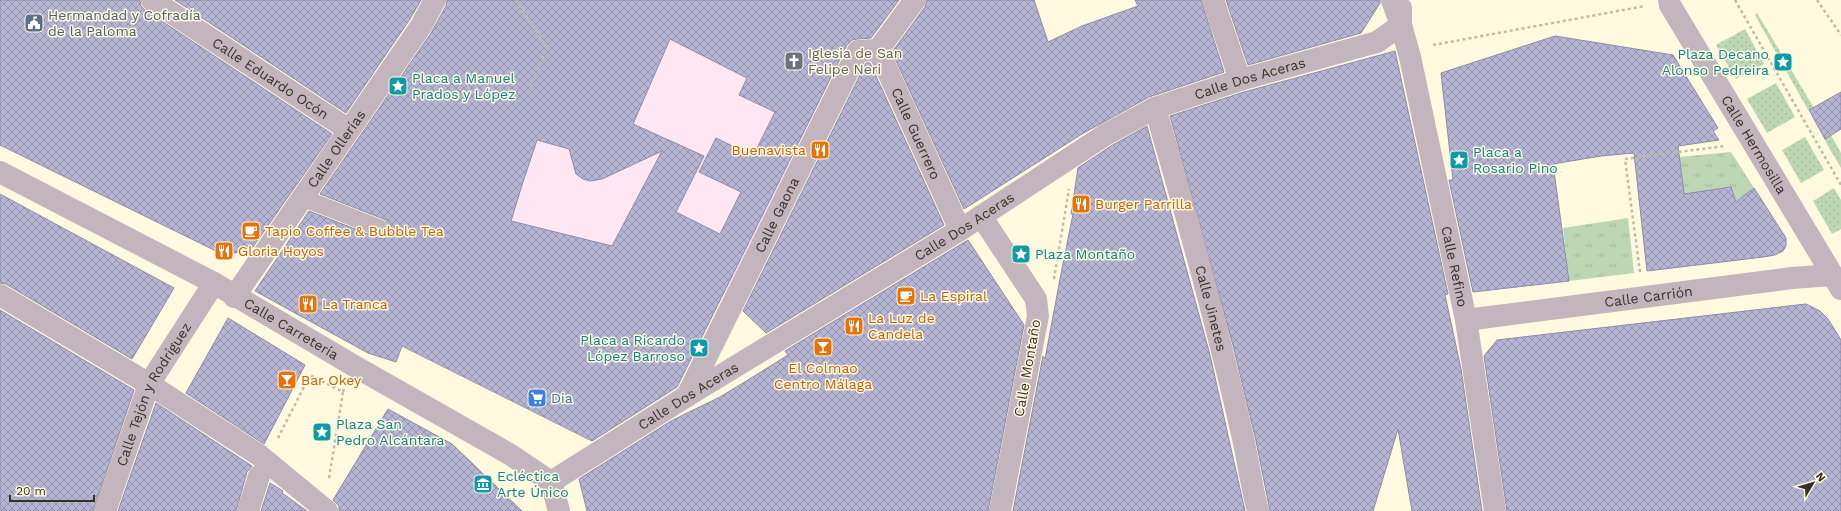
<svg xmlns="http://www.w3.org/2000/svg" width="1841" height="511" font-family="'Work Sans',sans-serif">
<defs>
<pattern id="grass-tufts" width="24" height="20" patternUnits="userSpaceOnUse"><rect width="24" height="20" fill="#bdd7b4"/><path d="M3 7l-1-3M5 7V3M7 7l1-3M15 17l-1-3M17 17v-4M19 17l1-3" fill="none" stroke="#a3b99b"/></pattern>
<pattern id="garden-dots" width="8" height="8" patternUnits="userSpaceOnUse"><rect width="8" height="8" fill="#bdd7b4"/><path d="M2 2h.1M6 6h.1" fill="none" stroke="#a3b99b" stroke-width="1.8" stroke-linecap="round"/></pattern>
<pattern id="building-cross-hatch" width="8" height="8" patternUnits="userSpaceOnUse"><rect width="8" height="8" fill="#b7b5d4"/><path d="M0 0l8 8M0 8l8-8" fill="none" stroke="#9594ac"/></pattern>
</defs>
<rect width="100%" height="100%" fill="#fef9df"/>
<!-- education -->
<polygon fill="#fee7f2" points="665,36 819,115 727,294 690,281 502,265 511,221 522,185 537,140 566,148 571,128"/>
<!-- grass -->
<g fill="url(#grass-tufts)">
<polygon points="1731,152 1754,188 1736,202 1731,187 1684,194 1679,157"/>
<polygon points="1628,218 1634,273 1569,281 1563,228"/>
</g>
<!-- garden -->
<g fill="url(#garden-dots)">
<polygon points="1757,13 1814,108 1808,110 1755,15"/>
<polygon points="1745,29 1764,64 1736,79 1716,45"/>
<polygon points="1776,83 1795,117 1767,133 1747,99"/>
<polygon points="1831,135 1841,153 1841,168 1824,139"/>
<polygon points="1805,137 1824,170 1801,183 1782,150"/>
<polygon points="1834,188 1841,200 1841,229 1832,234 1813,201"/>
</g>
<!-- building -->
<g fill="url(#building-cross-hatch)" stroke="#8c8aa6" fill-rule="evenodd">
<polygon points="0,0 140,0 141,6 145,10 332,134 253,247 235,253 225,254 216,251 0,145"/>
<polygon points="175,0 421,0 410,19 346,113"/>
<path d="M 447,0 L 899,0 L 871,38 L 857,39 L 852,40 L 847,45 L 677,387 L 592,441 L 402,346 L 396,362 L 368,353 L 255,291 L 309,211 L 378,238 L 384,239 L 391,233 L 392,227 L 386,220 L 320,194 L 431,33 L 446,6 ZM 670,39 L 747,78 L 739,95 L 775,112 L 753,156 L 716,138 L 699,172 L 741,192 L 720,234 L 676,212 L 704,156 L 633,124 ZM 537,140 L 569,149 L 576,174 L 583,179 L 590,181 L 602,179 L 662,151 L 612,246 L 511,221 L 522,185 Z"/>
<polygon points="927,0 1034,0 1048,42 1082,26 1138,6 1135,0 1201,0 1224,72 1149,97 1082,134 964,209 892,52 925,7"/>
<polygon points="1226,0 1380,0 1380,3 1361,33 1248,65"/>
<polygon points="1555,36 1673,55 1718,128 1713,131 1719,140 1678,146 1684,194 1731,187 1736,202 1754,188 1786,238 1786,246 1783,251 1775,255 1763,257 1647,271 1634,153 1601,156 1553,164 1569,281 1473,292 1449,180 1453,180 1441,73"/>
<polygon points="1395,51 1448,294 1445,295 1461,369 1482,511 1412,511 1398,429 1373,511 1270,511 1256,441 1234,349 1170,116 1244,92"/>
<polygon points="866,63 870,63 944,225 766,333 743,311"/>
<polygon points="1841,92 1841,129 1825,139 1809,110"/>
<polygon points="1147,126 1210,355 1245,511 1013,511 1043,356 1045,359 1061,274 1073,214 1071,214 1078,168 1111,146"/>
<polygon points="0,194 174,288 132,359 6,284 0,283"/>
<polygon points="968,240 1024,325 988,511 587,511 579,479 671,421 720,397 748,380 788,355 785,351"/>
<polygon points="1806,304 1820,311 1828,319 1841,340 1841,511 1507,511 1484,356 1497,340"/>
<polygon points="0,310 134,390 93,511 0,511"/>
<polygon points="228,318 305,365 264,444 186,393"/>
<polygon points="156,403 252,466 247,472 236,511 118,511"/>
<polygon points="388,409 452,444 522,511 339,511 339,506 333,500"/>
<polygon points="270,483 283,491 282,493 307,511 261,511"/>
</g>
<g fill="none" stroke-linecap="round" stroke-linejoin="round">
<!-- path -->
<g stroke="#bfbba5" stroke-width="2.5" stroke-dasharray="3 3" stroke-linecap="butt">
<polyline points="516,0 547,48 527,94"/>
<polyline points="1735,0 1841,185"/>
<polyline points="1817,0 1841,35"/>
<polyline points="1433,45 1645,6"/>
<polyline points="1640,272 1625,159 1725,146"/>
<polyline points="1054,279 1069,189"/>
<polyline points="278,438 310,375 343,392 344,389"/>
<polyline points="329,478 343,392"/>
</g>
<!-- service -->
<polyline stroke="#c2b5be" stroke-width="17" points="303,198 382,229"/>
<!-- pedestrian -->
<g stroke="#c2b5be" stroke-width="22">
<path id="s1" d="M 152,0 L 349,130"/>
<polyline points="0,295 149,384 259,455 327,511"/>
<path id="s2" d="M 687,396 L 858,51 L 878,50"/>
<polyline points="248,511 259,476"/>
</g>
<!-- minor -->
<g stroke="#c2b5be" stroke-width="22">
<path id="s3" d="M 915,0 L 878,50 L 960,230"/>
<polyline points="1213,0 1240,80"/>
<path id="s4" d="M 1669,0 L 1670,5 L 1841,289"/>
<path id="s5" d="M 1155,108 C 1187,216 1217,324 1242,434 C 1248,459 1251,485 1258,511"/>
<path id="s6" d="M 0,172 L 214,283 L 356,367 L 511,455 L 551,482 L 559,511"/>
<polyline points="981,216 1036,299 1038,316 1000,511"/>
<path id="s7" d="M 1466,320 L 1792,278 L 1832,275"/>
<path id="s8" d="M 551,482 L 687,396 L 960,230 L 1105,135 L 1155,108 L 1240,80 L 1377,42 L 1401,25 L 1401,8"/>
<path id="s9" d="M 105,511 L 149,384 L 214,283"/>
</g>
<!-- tertiary -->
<g stroke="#c2b5be" stroke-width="22">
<path id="s10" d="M 1392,0 L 1401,25 L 1410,57 L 1466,320 L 1495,511"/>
<path id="s11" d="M 234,297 L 421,26 L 435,0"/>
</g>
</g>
<!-- icons -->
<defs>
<g id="civic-square" transform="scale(1)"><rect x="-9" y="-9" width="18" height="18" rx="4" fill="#5c6f8a" stroke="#fef9df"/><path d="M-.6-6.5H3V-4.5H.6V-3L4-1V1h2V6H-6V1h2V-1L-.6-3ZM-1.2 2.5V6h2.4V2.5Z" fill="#fff"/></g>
<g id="church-square" transform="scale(1)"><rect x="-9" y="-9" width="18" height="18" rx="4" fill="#6b7280" stroke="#fef9df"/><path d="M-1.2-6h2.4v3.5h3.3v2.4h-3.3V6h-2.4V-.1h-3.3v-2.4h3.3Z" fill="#fff"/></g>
<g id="sight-square" transform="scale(1)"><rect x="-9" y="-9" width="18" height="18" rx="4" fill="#0f9aa8" stroke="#fef9df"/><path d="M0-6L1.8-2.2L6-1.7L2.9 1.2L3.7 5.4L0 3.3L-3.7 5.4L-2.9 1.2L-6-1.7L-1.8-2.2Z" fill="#fff"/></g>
<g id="restaurant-square" transform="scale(1)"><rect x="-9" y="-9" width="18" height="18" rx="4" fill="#e8710a" stroke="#fef9df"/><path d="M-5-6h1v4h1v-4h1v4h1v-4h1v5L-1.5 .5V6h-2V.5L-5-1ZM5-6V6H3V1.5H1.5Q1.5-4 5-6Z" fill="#fff"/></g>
<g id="cafe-square" transform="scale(1)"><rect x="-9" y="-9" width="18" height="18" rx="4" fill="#e8710a" stroke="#fef9df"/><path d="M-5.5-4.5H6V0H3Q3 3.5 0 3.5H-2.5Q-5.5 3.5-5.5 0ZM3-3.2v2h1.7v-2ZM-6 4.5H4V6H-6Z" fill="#fff"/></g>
<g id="bar-square" transform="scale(1)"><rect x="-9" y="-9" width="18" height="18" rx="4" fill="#e8710a" stroke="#fef9df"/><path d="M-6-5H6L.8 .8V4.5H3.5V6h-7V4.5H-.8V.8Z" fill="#fff"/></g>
<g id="supermarket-square" transform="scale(1)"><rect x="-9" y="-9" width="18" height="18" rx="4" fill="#3f7fe0" stroke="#fef9df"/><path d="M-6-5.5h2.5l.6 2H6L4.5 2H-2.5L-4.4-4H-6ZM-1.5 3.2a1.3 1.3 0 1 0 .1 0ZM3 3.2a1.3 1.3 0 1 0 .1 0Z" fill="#fff"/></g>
<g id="museum-square" transform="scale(1)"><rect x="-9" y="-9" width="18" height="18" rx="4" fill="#0f9aa8" stroke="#fef9df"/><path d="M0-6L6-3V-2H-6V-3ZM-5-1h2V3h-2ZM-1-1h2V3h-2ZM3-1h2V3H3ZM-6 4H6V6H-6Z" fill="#fff"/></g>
</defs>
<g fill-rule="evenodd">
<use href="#civic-square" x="34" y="23"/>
<use href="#church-square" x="794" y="61"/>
<use href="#sight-square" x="1783" y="62"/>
<use href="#sight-square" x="398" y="86"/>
<use href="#restaurant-square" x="820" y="150"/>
<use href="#sight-square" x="1459" y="160"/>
<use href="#restaurant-square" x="1081" y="204"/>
<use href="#cafe-square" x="251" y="231"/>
<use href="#restaurant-square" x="224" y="251"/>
<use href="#sight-square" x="1021" y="254"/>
<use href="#cafe-square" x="906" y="296"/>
<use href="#restaurant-square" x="308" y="304"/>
<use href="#restaurant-square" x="854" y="326"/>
<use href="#bar-square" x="823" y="347"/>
<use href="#sight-square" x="699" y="348"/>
<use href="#bar-square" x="287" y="380"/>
<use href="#supermarket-square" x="537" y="398"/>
<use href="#sight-square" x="322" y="432"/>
<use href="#museum-square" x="483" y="484"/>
</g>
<g text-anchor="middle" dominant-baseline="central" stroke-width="3" stroke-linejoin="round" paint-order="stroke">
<!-- service labels -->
<g font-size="14" fill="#4e5e75" stroke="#fef9df" text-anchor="start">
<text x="48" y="15">Hermandad y Cofradía<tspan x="48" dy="16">de la Paloma</tspan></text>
</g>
<!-- worship labels -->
<g font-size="14" fill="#5b616d" stroke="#fef9df" text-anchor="start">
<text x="808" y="53">Iglesia de San<tspan x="808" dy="16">Felipe Neri</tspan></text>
</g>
<!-- culture labels -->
<g font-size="14" fill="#0d838f" stroke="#fef9df" text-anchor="start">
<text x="1769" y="54" text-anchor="end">Plaza Decano<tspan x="1769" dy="16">Alonso Pedreira</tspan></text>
<text x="412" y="78">Placa a Manuel<tspan x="412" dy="16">Prados y López</tspan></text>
<text x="1473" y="152">Placa a<tspan x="1473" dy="16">Rosario Pino</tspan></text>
<text x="1035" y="254">Plaza Montaño</text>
<text x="685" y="340" text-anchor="end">Placa a Ricardo<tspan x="685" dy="16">López Barroso</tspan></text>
<text x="336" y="424">Plaza San<tspan x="336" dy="16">Pedro Alcántara</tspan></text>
<text x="497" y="476">Ecléctica<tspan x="497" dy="16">Arte Único</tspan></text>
</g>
<!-- street labels -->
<g font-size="14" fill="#333124" stroke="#fef9df">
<text stroke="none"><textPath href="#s1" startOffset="142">Calle Eduardo Ocón</textPath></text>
<text stroke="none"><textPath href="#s8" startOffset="810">Calle Dos Aceras</textPath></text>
<text stroke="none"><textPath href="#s3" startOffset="154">Calle Guerrero</textPath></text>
<text stroke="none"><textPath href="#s4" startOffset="168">Calle Hermosilla</textPath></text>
<text stroke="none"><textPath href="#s11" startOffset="180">Calle Ollerías</textPath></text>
<text stroke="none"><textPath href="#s2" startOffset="202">Calle Gaona</textPath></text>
<text stroke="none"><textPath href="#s8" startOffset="486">Calle Dos Aceras</textPath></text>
<text stroke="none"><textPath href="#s10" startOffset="274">Calle Refino</textPath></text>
<text stroke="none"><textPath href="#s7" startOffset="184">Calle Carrión</textPath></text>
<text stroke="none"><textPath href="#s5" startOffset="208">Calle Jinetes</textPath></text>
<text stroke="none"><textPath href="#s6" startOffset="331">Calle Carretería</textPath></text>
<text transform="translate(1027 368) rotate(-80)">Calle Montaño</text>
<text stroke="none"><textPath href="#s9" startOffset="127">Calle Tejón y Rodríguez</textPath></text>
<text stroke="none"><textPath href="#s8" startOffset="162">Calle Dos Aceras</textPath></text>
</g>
<!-- food labels -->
<g font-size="14" fill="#c56008" stroke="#fef9df" text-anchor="start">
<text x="806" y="150" text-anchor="end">Buenavista</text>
<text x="1095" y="204">Burger Parrilla</text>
<text x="265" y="231">Tapio Coffee &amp; Bubble Tea</text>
<text x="238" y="251">Gloria Hoyos</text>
<text x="920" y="296">La Espiral</text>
<text x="322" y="304">La Tranca</text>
<text x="868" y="318">La Luz de<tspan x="868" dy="16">Candela</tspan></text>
<text x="823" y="368" text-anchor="middle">El Colmao<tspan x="823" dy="16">Centro Málaga</tspan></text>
<text x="301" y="380">Bar Okey</text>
</g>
<!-- shop labels -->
<g font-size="14" fill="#366cbe" stroke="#fef9df" text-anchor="start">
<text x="551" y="398">Dia</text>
</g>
</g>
<!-- north arrow -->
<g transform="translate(1813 483) rotate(52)" stroke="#fef9df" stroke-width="3" paint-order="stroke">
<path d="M0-3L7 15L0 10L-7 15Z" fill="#333124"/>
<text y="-6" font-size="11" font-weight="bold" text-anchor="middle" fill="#333124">N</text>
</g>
<!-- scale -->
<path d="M10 495v6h84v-6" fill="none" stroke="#333124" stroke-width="2"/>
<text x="16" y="495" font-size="12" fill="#333124" stroke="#fef9df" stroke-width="3" paint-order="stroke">20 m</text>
</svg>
